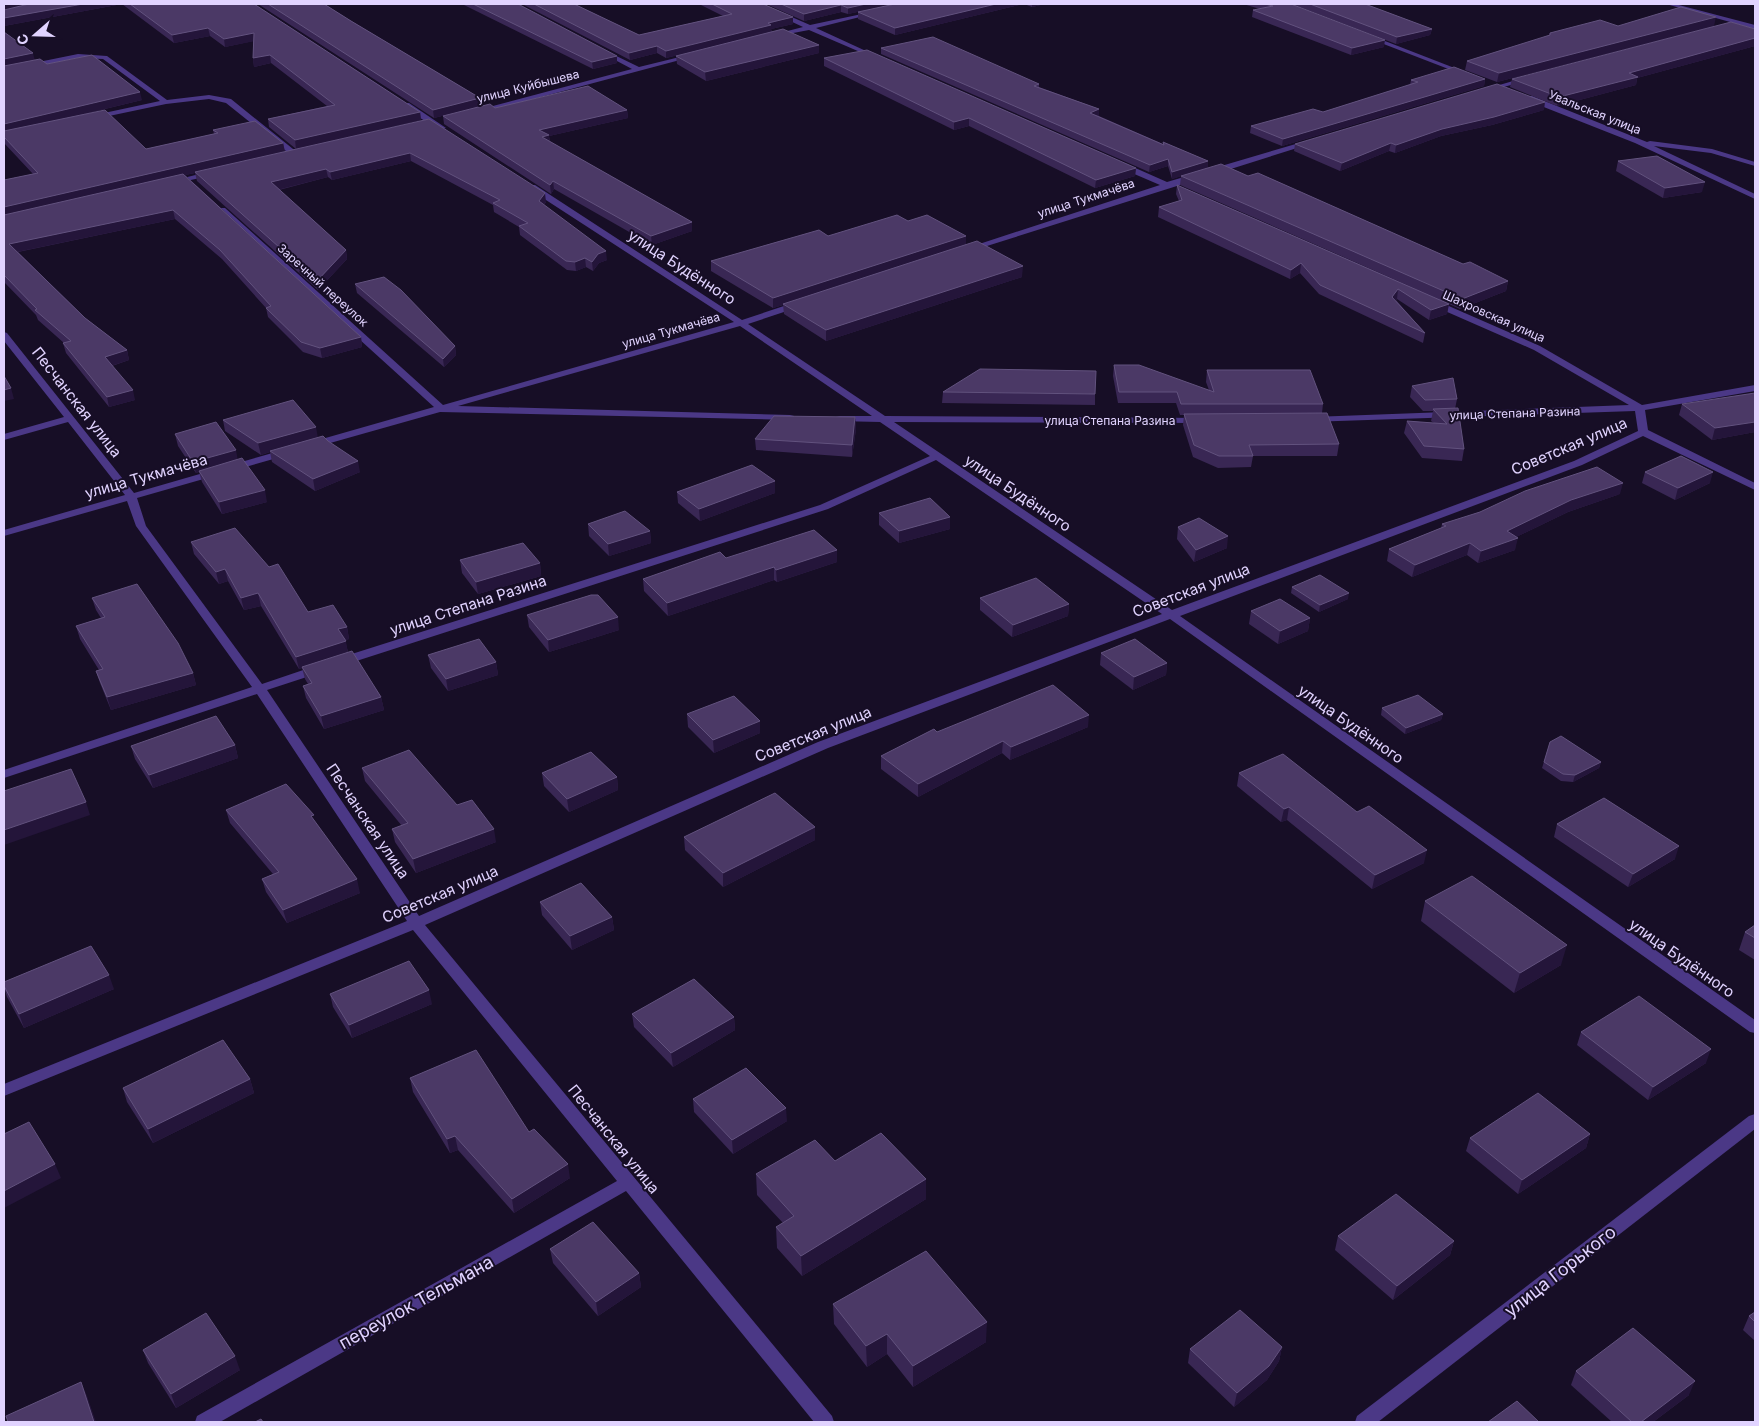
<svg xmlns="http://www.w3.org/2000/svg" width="1759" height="1426" font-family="Inter,sans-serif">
<rect width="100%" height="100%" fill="#170e26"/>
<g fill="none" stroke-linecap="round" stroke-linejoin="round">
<!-- minor -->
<g fill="#4b3886" fill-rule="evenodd">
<polygon points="754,4 762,4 810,25 876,11 876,13 816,28 879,57 874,58 809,30 772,37 772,35 803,27"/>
<polygon points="1666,4 1675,4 1755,25 1755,29"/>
<polygon points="1368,36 1372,36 1470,74 1464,75 1368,38"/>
<polygon points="600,50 604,50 639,67 692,54 695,56 481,113 474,111 632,69 600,52"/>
<polygon points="78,54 107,56 167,100 209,95 231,99 298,153 291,155 226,103 209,99 166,104 90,120 90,116 160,101 103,59 78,58 4,73 4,69"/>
<polygon points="1527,77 1529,78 1529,80 1486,92 1482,90"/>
<polygon points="1526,96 1532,96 1647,142 1650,141 1712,149 1755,162 1755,166 1711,153 1654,146 1755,194 1755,199 1635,143 1526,100"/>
<polygon points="403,103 409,103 446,128 439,130 403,107"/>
<polygon points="1306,141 1313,143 971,251 964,249 1160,185 1118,167 1118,163 1124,163 1167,182"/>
<polygon points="211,171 214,171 214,175 172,184 168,182"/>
<polygon points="529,185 535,185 742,320 796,302 802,302 802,306 748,324 885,416 1204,418 1204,422 1200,423 894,422 1172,610 1574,461 1638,431 1635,411 1308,422 1307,420 1312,417 1629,405 1534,350 1429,304 1429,300 1435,300 1540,346 1642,405 1755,385 1755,391 1645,410 1648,430 1755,483 1755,490 1643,436 1582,465 1180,616 1755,1020 1755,1033 1750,1032 1170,619 828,748 425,925 832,1416 834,1422 814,1422 626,1191 220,1422 195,1422 197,1416 617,1181 413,930 4,1096 4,1084 407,921 257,694 4,778 4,770 252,687 136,526 127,501 4,536 4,530 125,495 68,422 4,440 4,434 64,417 4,341 4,332 7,333 134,493 283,450 291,450 291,454 137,498 146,526 262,684 318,665 324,669 322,672 267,690 419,916 818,742 1162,614 936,460 828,509 344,665 336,665 334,662 336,659 820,505 930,456 880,422 836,421 836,417 840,416 872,416 740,326 458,406 790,415 794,416 794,420 440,412 316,447 308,447 308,443 434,407 219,212 219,208 225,208 443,405 734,322 529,189"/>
<polygon points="1755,1114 1755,1129 1378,1422 1355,1422 1357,1416 1749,1116"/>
</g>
</g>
<!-- wall -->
<g fill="#392754">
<polygon points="4,4 254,4 420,112 421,120 296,149 269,127 268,119 327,106 271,63 254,67 253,58 253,41 225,47 210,36 174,43 122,4 4,26"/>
<polygon points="258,4 324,4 351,21 480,98 481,106 434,118"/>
<polygon points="462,4 518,4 617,63 593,69"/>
<polygon points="522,4 574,4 639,35 723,16 699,4 763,4 793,17 793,24 771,29 772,32 666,58 657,53 630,60"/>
<polygon points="766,4 1023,4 895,35 858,19 858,12 875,8 848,14 841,12 804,21"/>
<polygon points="1024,4 1045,4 1032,7"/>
<polygon points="1243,4 1291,4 1384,47 1351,55 1252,17 1253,10 1260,9"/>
<polygon points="1292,4 1365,4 1432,29 1430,35 1396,44"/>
<polygon points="1618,26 1714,26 1497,82 1465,70 1467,61 1549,36 1550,33"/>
<polygon points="1755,29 1755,46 1637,78 1636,85 1557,106 1510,87 1512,79"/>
<polygon points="4,32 35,60 142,100 72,117 146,149 214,134 213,130 283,143 285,152 429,119 546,202 544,205 607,260 599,263 593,271 586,267 576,271 567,270 520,235 519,227 494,212 493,205 411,161 332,180 328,177 279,190 346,250 347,259 318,290 197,181 195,173 185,175 361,337 362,347 322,358 303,352 268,317 266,308 222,259 175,219 18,252 85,318 127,350 129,360 112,366 135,400 109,407 66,353 63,343 64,343 38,320 36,315 4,282 4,180 33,174 4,143"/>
<polygon points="881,48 1039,84 1039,87 1099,109 1099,116 1163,144 1163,142 1208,161 1208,168 1508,281 1506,291 1460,309 1449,304 1447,314 1429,320 1397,299 1396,300 1425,333 1423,343 1319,294 1300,273 1290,279 1158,217 1159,207 1179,201 1176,194 1177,185 1416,289 1180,185 1181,176 1172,179 1168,166 1149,172 881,54"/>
<polygon points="819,53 706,81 677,64 676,56"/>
<polygon points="824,58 1136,168 1135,176 1095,188 969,126 954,130 824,66"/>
<polygon points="1485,79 1484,86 1282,146 1250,133 1251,126 1323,112 1410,85 1411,80"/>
<polygon points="495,108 627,110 628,118 549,136 550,142 692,222 692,231 652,245 554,189 551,194 444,124 443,116"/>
<polygon points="1544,110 1492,125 1441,136 1395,153 1389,151 1340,171 1294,151 1295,144"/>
<polygon points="1618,161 1702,192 1663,198 1616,171"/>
<polygon points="908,221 966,236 966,245 1022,277 826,341 784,314 783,305 773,308 711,271 711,261 828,236"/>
<polygon points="355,284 455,346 456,355 444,367 357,293"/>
<polygon points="1114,365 1209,390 1206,382 1207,370 1323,404 1322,413 1339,444 1337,456 1253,456 1251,467 1218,468 1193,457 1183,425 1184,415 1180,415 1176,403 1118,403 1113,376"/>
<polygon points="1412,386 1457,399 1455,409 1464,449 1462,461 1422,458 1404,433 1407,421 1434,423 1431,421 1433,411 1423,411 1410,397"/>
<polygon points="943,392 1095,394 1095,405 942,403"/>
<polygon points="1682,404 1755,432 1712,440 1679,415"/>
<polygon points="855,417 856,429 852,457 756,450 755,439"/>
<polygon points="223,420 318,437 328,441 360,472 315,491 272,462 270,452 261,455 225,431"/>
<polygon points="175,434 267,502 222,514 202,482 199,472 196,473 178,446"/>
<polygon points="1645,472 1710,483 1675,500 1642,483"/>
<polygon points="677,492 775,493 700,521 678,503"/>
<polygon points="1620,494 1568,512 1516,537 1515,550 1478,563 1467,555 1412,577 1387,561 1389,549 1441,528 1442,524"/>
<polygon points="879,513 950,529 899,543 879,525"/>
<polygon points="588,524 650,531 651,543 609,556 589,536"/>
<polygon points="1178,527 1227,548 1194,562 1177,539"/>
<polygon points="191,542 308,612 347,627 349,639 345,640 348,652 381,697 384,710 324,729 306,698 303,686 308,684 305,679 302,668 299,669 261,606 244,610 228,581 219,584 194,554"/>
<polygon points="837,550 837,562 777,582 774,580 668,616 644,591 643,579 726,558"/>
<polygon points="460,560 540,563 541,576 478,594 462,573"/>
<polygon points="1292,587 1348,599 1319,612 1291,593"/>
<polygon points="92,598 193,673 196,685 111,710 100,683 96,671 99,670 80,639 76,626 101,618 96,610"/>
<polygon points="980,598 1069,604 1068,616 1012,637 980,610"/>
<polygon points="1251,611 1310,618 1308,631 1278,644 1249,624"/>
<polygon points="527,615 619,630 549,652 529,627"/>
<polygon points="1101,653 1167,663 1166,675 1133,690 1100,665"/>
<polygon points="428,655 496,662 498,675 448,691 431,668"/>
<polygon points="1382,708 1443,714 1441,720 1405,734 1381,715"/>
<polygon points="687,714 760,733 714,753 688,727"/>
<polygon points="1088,727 1010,760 1002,753 918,797 881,769 881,756 937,732"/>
<polygon points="1550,742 1601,762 1599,768 1573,782 1561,781 1542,768"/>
<polygon points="235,745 238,758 153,788 135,759 131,746"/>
<polygon points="362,768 457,805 496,842 416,873 395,842 392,829 402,826 365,781"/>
<polygon points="542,773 617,777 618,790 569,812 544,786"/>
<polygon points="1239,773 1424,863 1372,889 1287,820 1281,822 1237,786"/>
<polygon points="226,810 315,822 360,893 287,923 266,892 262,879 273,874 230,823"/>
<polygon points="1557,824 1675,859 1628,887 1554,837"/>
<polygon points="684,837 815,840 723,887 685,850"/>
<polygon points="1425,901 1561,965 1514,993 1421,921"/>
<polygon points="540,902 612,917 614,930 572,950 542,915"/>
<polygon points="1755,925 1755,960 1739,950 1745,932"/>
<polygon points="4,982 114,989 24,1028 7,997 4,987"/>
<polygon points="330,994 432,1004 352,1038 333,1007"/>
<polygon points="632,1014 734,1017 735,1030 673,1067 634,1027"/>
<polygon points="1581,1032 1706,1063 1648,1100 1577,1045"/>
<polygon points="410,1078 529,1132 570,1178 514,1213 458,1150 450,1153 413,1092"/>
<polygon points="250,1079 254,1093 153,1143 127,1102 123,1088"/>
<polygon points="693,1099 787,1121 733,1154 694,1112"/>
<polygon points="1590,1134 1586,1148 1518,1194 1466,1151 1470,1138"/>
<polygon points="835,1161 926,1179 926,1199 802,1276 777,1248 776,1227 783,1223 757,1195 756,1174"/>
<polygon points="1338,1236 1454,1241 1450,1255 1393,1300 1335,1250"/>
<polygon points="550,1249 639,1273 641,1287 598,1316 553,1263"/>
<polygon points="833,1304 986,1342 913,1387 887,1354 867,1367 834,1324"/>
<polygon points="1755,1312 1755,1341 1743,1330 1749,1316"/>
<polygon points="1282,1347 1279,1361 1267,1380 1234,1407 1188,1363 1190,1349"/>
<polygon points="143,1350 240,1370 176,1408 148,1363"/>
<polygon points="1576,1371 1689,1395 1653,1422 1612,1422 1571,1385"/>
</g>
<!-- shaded-wall -->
<g fill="#24153a">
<polygon points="4,4 40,4 4,11"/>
<polygon points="83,4 122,4 4,26 4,18"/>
<polygon points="866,4 896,4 848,14 848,8"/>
<polygon points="996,4 1023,4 895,35 895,28"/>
<polygon points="1032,4 1045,4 1032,7"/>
<polygon points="841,5 841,12 804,21 804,14"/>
<polygon points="793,17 793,24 771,29 772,32 666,58 666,51"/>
<polygon points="1716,17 1714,26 1497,82 1499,73"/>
<polygon points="208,28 210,36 174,43 172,35"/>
<polygon points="1432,29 1430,35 1396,44 1397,37"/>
<polygon points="254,33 255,41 225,47 224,39"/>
<polygon points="1755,38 1755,46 1637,78 1636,85 1557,106 1559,97 1629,73"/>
<polygon points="1385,40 1384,47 1351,55 1352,48"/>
<polygon points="819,45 819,53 706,81 705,72"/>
<polygon points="657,46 657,53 630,60 629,53"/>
<polygon points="33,53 35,61 4,67 4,59"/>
<polygon points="270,55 271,63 254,67 253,58"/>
<polygon points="617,56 617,63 593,69 592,62"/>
<polygon points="1485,79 1484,86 1282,146 1283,139"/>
<polygon points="140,92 142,100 4,133 4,124"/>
<polygon points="480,98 481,106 434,118 433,110"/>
<polygon points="1545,102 1544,110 1492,125 1441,136 1395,153 1396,145 1442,129"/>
<polygon points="1099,109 1099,116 1090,113"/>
<polygon points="627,110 628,118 549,136 550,143 543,145 539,130"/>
<polygon points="420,112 421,120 296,149 295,140"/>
<polygon points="969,118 969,126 954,130 954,122"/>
<polygon points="283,143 285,152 4,217 4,207"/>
<polygon points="1391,143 1389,151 1340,171 1342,163"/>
<polygon points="410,153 411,161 332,180 330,172"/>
<polygon points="1168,159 1168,166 1149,172 1150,165"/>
<polygon points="1208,161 1208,168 1172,179 1172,172"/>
<polygon points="1136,168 1135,176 1095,188 1096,180"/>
<polygon points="326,169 328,177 273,191 271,182"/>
<polygon points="553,181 554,189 551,194 550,185"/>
<polygon points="1705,182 1702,192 1663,198 1665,188"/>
<polygon points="545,193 546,202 540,210 539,201"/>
<polygon points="173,210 175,219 12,253 9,244"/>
<polygon points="692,222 692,231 652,245 651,236"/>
<polygon points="966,236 966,246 783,304 783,305 773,308 773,298"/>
<polygon points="346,250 347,259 318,290 317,281"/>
<polygon points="606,251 607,260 599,263 593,271 592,262 598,254"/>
<polygon points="585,258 586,267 576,271 575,262"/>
<polygon points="1301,263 1300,273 1290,279 1291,270"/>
<polygon points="1023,266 1022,277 826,341 826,330"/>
<polygon points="1508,281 1506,291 1460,309 1462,299"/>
<polygon points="1398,289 1397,299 1391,307 1392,297"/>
<polygon points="1449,304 1447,314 1429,320 1431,310"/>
<polygon points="361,337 362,347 322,358 320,348"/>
<polygon points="455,346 456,355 444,367 443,359"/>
<polygon points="127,350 129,360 108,367 105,357"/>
<polygon points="11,388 14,399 4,401 4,390"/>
<polygon points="133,390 135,400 109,407 107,397"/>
<polygon points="855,417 856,429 852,457 852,445"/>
<polygon points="1755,422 1755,432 1712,440 1715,428"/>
<polygon points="316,427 318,438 270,451 270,452 261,455 258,443"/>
<polygon points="236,450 238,461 199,471 199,472 196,473 193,462"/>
<polygon points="358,461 360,472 315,491 313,479"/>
<polygon points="1713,472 1710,483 1675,500 1678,488"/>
<polygon points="775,481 775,493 700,521 699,509"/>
<polygon points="1623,483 1620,494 1568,512 1506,542 1518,538 1515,550 1478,563 1481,551 1507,531 1571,500"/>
<polygon points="265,490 267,502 222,514 219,502"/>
<polygon points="950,517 950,529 899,543 899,531"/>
<polygon points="650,531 651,543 609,556 608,544"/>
<polygon points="1228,536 1227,548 1194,562 1196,550"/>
<polygon points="1470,543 1467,555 1412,577 1415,565"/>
<polygon points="837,550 837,562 777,582 776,570"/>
<polygon points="540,563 541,576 478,594 476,582"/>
<polygon points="774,567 774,580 668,616 667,603"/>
<polygon points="225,569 228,581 219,584 216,572"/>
<polygon points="258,593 261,606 244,610 241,598"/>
<polygon points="1349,593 1348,599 1319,612 1320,605"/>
<polygon points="1069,604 1068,616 1012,637 1013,625"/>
<polygon points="618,617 619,630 549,652 548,640"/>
<polygon points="1310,618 1308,631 1278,644 1280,631"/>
<polygon points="347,627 349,639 341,642 338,629"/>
<polygon points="346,641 348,654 299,669 296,657"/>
<polygon points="496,662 498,675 448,691 446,679"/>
<polygon points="1167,663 1166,675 1133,690 1134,677"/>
<polygon points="193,673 196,685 111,710 107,697"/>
<polygon points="381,697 384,710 324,729 321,716"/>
<polygon points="1443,714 1441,720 1405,734 1406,728"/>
<polygon points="1089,715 1088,727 1010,760 1011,747"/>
<polygon points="760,721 760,733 714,753 713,740"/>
<polygon points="1003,741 1002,753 918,797 918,784"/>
<polygon points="235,745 238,758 153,788 149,775"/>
<polygon points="1601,762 1599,768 1573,782 1575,775"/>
<polygon points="617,777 618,790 569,812 567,799"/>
<polygon points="86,802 90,815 4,845 4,830"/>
<polygon points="1289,807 1287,820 1281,822 1284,809"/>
<polygon points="815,827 815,840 723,887 723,873"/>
<polygon points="494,829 496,842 416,873 413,859"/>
<polygon points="1679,846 1675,859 1628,887 1633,874"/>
<polygon points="1427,850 1424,863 1372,889 1375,875"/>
<polygon points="357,879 360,893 287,923 283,910"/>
<polygon points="612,917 614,930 572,950 570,936"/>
<polygon points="1567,945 1561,965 1514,993 1520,973"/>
<polygon points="109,975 114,989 24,1028 19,1014"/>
<polygon points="429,990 432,1004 352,1038 349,1025"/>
<polygon points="734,1017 735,1030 673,1067 671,1053"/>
<polygon points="1711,1049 1706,1063 1648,1100 1653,1087"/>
<polygon points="250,1079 254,1093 153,1143 148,1129"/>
<polygon points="786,1108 787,1121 733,1154 732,1140"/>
<polygon points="1590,1134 1586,1148 1518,1194 1522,1180"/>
<polygon points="455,1136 458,1150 450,1153 447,1139"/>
<polygon points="55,1164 61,1178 4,1208 4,1191"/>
<polygon points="568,1164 570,1178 514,1213 512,1199"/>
<polygon points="926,1179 926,1199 802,1276 801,1256"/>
<polygon points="1454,1241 1450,1255 1393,1300 1397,1286"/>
<polygon points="639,1273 641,1287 598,1316 596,1302"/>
<polygon points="987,1322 986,1342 913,1387 913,1366"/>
<polygon points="887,1334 887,1354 867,1367 866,1346"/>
<polygon points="1282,1347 1279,1361 1267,1380 1234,1407 1237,1393"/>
<polygon points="235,1356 240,1370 176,1408 171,1394"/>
<polygon points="1695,1381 1689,1395 1653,1422 1641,1422"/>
<polygon points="81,1382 87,1396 96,1422 94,1422"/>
</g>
<!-- building -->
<g fill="#4b3966" stroke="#62527e">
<polygon points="29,4 83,4 4,18 4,10"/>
<polygon points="130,4 254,4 420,112 295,140 268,119 335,105 270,55 253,58 254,33 224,39 208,28 172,35"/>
<polygon points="268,4 324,4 351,21 480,98 433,110"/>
<polygon points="473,4 518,4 617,56 592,62"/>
<polygon points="534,4 574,4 639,35 732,14 712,4 763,4 793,17 768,23 771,25 666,51 657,46 629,53"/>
<polygon points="781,4 866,4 848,8 841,5 804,14"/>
<polygon points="895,4 996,4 895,28 858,12"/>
<polygon points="1265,4 1291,4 1385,40 1352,48 1253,10 1273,6"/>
<polygon points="1310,4 1365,4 1432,29 1397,37"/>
<polygon points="1681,7 1716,17 1499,73 1467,61 1550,35 1550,33 1600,20 1618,26"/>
<polygon points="1731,22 1755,29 1755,38 1629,73 1638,77 1559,97 1512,79"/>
<polygon points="783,29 819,45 705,72 676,56"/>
<polygon points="4,32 33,53 4,59"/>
<polygon points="933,37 1039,84 1034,86 1099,109 1090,113 1164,145 1163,142 1208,161 1172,172 1168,159 1150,165 881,48"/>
<polygon points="867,50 1136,168 1096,180 969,118 954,122 824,58"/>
<polygon points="92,55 140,92 4,124 4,66 40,59 47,64"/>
<polygon points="1454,67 1485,79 1283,139 1251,126 1313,109 1323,112 1418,82 1411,80"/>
<polygon points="1497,84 1545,102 1494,117 1442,129 1396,145 1391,143 1342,163 1295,144"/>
<polygon points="588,86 627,110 539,130 549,135 542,137 692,222 651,236 553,181 550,185 443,116 490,104 495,108"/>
<polygon points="105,110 146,149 218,133 213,130 255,121 283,143 4,207 4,180 38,173 4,137 4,131"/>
<polygon points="429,119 545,193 539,201 606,251 598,254 592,262 585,258 575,262 566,261 519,226 528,223 493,203 500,200 410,153 330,172 326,169 271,182 346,250 317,281 195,172"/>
<polygon points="1657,156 1705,182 1665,188 1618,161"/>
<polygon points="1221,164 1248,176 1258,173 1463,264 1470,262 1508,281 1462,299 1181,176"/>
<polygon points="183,174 361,337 320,348 301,342 266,308 271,306 220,250 173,210 9,244 85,318 127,350 105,357 133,390 107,397 63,343 71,341 35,310 37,309 4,275 4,215"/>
<polygon points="1177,185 1449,304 1431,310 1398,289 1392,297 1425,333 1320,285 1301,263 1291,270 1159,207 1182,200"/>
<polygon points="897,215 908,221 927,215 966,236 773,298 711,261 819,230 828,236"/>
<polygon points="977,241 1023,266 826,330 783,304"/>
<polygon points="384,277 401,290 455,346 443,359 355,284"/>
<polygon points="1114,365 1139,365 1214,392 1207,370 1310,370 1323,404 1181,404 1177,392 1119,392"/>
<polygon points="980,369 1096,371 1095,394 943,392"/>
<polygon points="4,376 11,388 4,390"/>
<polygon points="1453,378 1457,399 1425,400 1412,386"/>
<polygon points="1755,393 1755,422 1715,428 1682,404"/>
<polygon points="293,400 316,427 258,443 223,420"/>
<polygon points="1458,408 1464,449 1424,446 1407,421 1447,424 1433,409"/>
<polygon points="1327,413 1339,444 1249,445 1253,456 1219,456 1194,445 1184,414"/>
<polygon points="774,416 855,417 852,445 755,439"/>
<polygon points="216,422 236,450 193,462 175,434"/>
<polygon points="323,436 328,441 358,461 313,479 270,451"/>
<polygon points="1681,456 1713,472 1678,488 1645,472"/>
<polygon points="242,458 265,490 219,502 199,471"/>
<polygon points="752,465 775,481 699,509 677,492"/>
<polygon points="1597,467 1623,483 1571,500 1507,531 1518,538 1481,551 1470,543 1415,565 1389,549 1446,526 1442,524 1480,512 1525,491"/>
<polygon points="930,498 950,517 899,531 879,513"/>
<polygon points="625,511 650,531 608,544 588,524"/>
<polygon points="1199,518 1228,536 1196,550 1178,527"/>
<polygon points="235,528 269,567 278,564 308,612 333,605 347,627 338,629 346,641 296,657 258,593 241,598 225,569 216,572 191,542"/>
<polygon points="814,530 837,550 776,570 774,567 667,603 643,579 720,552 726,558"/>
<polygon points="523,543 540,563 476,582 460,560"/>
<polygon points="1320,575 1349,593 1320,605 1292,587"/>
<polygon points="1036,578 1069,604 1013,625 980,598"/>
<polygon points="137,584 178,643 193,673 107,697 96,671 103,669 76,626 105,617 92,598"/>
<polygon points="591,595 598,595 618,617 548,640 527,615"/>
<polygon points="1280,599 1310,618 1280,631 1251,611"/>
<polygon points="479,639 496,662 446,679 428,655"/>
<polygon points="1135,639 1167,663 1134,677 1101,653"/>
<polygon points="352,651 381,697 321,716 303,686 312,683 302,667"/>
<polygon points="1053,685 1089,715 1011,747 1003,741 918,784 881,756 934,729 937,732"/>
<polygon points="1418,695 1443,714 1406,728 1382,708"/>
<polygon points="734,696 760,721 713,740 687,714"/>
<polygon points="216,716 235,745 149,775 131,746"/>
<polygon points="1561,736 1601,762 1575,775 1563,774 1544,762 1550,742"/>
<polygon points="409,750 457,805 472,800 494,829 413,859 392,829 408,823 362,768"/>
<polygon points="591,752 617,777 567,799 542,773"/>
<polygon points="1283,754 1357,812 1369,806 1427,850 1375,875 1289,807 1284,809 1239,773"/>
<polygon points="71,769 86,802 4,830 4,791"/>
<polygon points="286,784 314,815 311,816 357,879 283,910 262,879 279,872 226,810"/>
<polygon points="775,793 815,827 723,873 684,837"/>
<polygon points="1604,798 1679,846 1633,874 1557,824"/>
<polygon points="1472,876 1567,945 1520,973 1425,901"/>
<polygon points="581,883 612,917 570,936 540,902"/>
<polygon points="1755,925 1755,938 1745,932"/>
<polygon points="91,946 109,975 19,1014 4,986 4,982"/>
<polygon points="409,961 429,990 349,1025 330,994"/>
<polygon points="694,979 734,1017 671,1053 632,1014"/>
<polygon points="1639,996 1711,1049 1653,1087 1581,1032"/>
<polygon points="223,1040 250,1079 148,1129 123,1088"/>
<polygon points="476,1050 529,1132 534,1129 568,1164 512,1199 455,1136 447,1139 410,1078"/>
<polygon points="746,1068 786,1108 732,1140 693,1099"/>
<polygon points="1538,1093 1590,1134 1522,1180 1470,1138"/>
<polygon points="29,1122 55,1164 4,1191 4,1134"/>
<polygon points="881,1133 926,1179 801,1256 776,1227 794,1216 756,1174 815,1140 835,1161"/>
<polygon points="1396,1194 1454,1241 1397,1286 1338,1236"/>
<polygon points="593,1222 639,1273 596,1302 550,1249"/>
<polygon points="926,1251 987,1322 913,1366 887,1334 866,1346 833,1304"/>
<polygon points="1240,1310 1282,1347 1269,1366 1237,1393 1190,1349"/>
<polygon points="1755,1312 1755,1322 1749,1316"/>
<polygon points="206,1313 235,1356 171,1394 143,1350"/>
<polygon points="1633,1328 1695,1381 1641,1422 1632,1422 1576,1371"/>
<polygon points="81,1382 94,1422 8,1422 6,1416"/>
<polygon points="1517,1401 1539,1422 1488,1422"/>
<polygon points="261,1419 263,1422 255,1422"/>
</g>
<g text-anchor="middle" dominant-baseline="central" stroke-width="4" stroke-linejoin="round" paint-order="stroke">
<!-- far-street labels -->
<g font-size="12" fill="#e1d3ff" stroke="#170e26">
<text transform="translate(528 86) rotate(-14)">улица Куйбышева</text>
<text transform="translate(1595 112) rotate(22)">Увальская улица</text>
<text transform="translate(1086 198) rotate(-18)">улица Тукмачёва</text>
<text transform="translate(323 285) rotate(42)">Заречный переулок</text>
<text transform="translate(1494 316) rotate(24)">Шахровская улица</text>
<text transform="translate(671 330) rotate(-16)">улица Тукмачёва</text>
<text transform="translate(1515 413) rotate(-2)">улица Степана Разина</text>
<text x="1110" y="420">улица Степана Разина</text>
</g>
<!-- street labels -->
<g font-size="15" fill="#e1d3ff" stroke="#170e26">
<text transform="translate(682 267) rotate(33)">улица Будённого</text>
<text transform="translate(77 402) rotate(52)">Песчанская улица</text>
<text transform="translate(1569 446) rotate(-23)">Советская улица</text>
<text transform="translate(146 476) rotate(-16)">улица Тукмачёва</text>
<text transform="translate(1018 493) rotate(34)">улица Будённого</text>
<text transform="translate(1191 590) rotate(-21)">Советская улица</text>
<text transform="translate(468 605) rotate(-18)">улица Степана Разина</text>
<text transform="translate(1351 724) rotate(35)">улица Будённого</text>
<text transform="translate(813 734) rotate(-22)">Советская улица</text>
<text transform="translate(368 821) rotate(56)">Песчанская улица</text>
<text transform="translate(440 894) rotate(-23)">Советская улица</text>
<text transform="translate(1682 958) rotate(35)">улица Будённого</text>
<text transform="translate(614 1139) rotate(51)">Песчанская улица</text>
</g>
<!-- near-street labels -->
<g font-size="18" fill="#e1d3ff" stroke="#170e26">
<text transform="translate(1560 1271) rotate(-38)">улица Горького</text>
<text transform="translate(416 1302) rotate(-29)">переулок Тельмана</text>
</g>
</g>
<!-- border -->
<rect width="1759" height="1426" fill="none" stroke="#e1d3ff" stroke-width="10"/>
<!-- north arrow -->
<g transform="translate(35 35) rotate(250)" stroke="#170e26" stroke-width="4" paint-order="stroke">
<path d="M0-4L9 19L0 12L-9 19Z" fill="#e1d3ff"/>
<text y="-8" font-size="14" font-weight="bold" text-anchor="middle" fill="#e1d3ff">С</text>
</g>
</svg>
